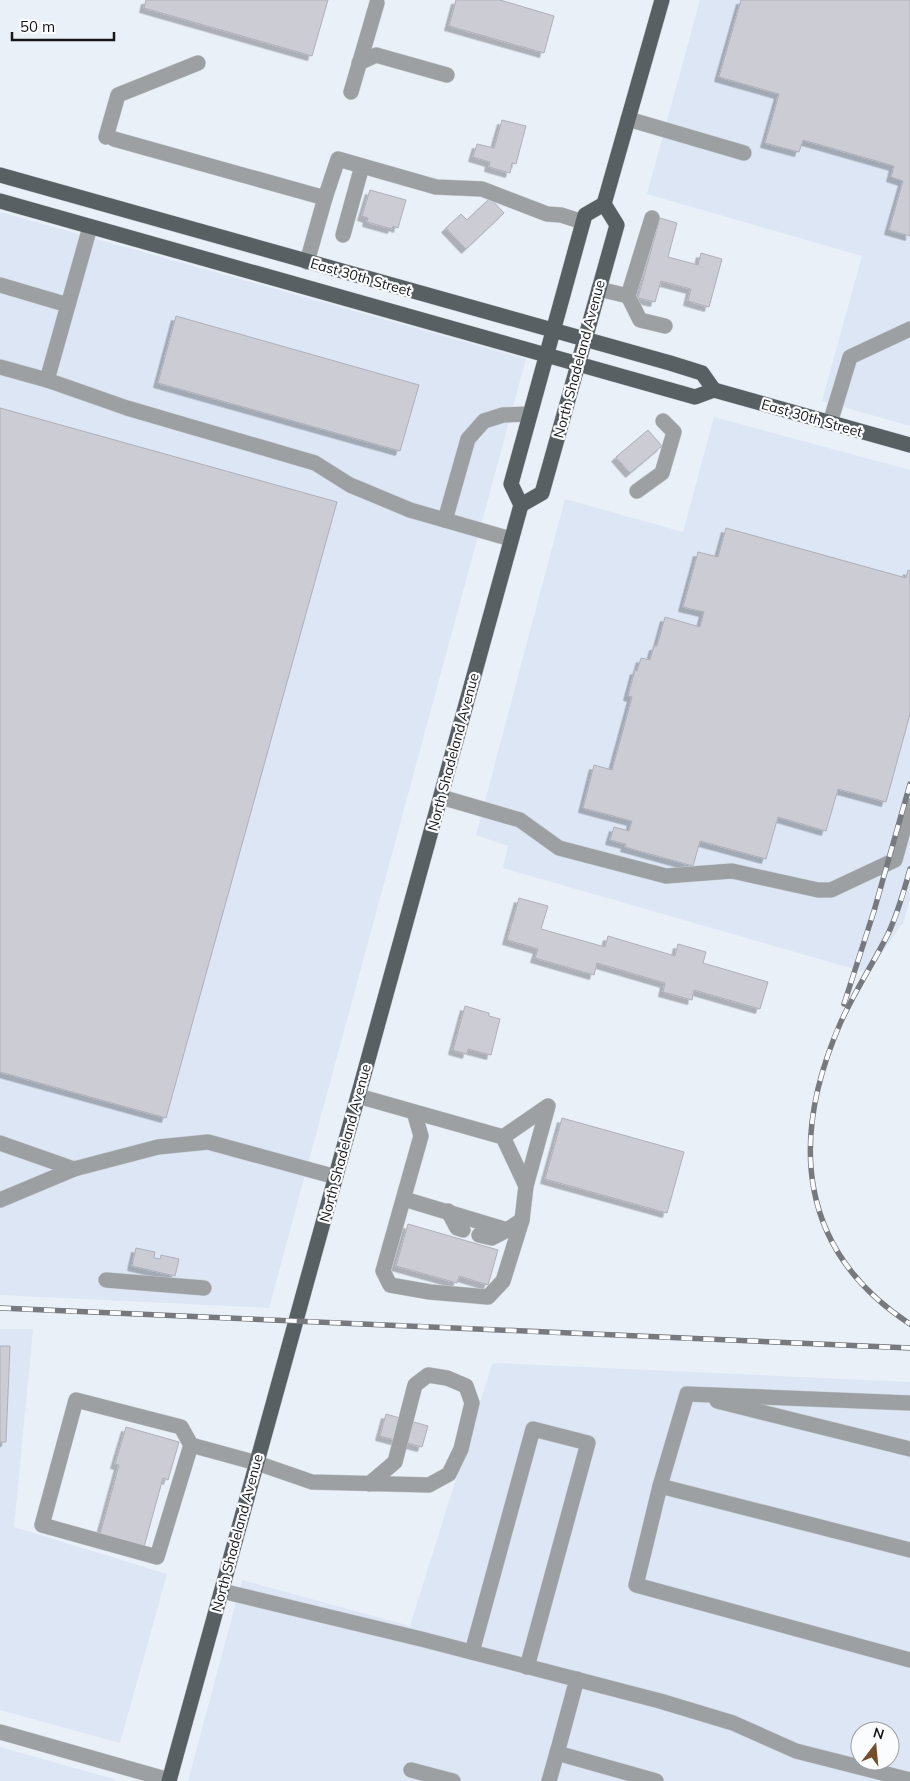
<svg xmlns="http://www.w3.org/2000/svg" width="910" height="1781" font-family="Mulish,sans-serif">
<defs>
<filter id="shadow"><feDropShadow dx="-4.5" dy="4.5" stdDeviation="0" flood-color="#0004"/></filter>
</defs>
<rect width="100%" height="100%" fill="#eaf0f8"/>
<!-- built -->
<g fill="#dce6f5" fill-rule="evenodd">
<polygon points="700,0 910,0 910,426 822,401 862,256 647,194"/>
<polygon points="0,212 526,359 269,1308 0,1295"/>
<polygon points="714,417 910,470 910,899 904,921 868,973 503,868 508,846 476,835 565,499 683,532"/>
<polygon points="0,1329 33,1329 14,1527 167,1574 120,1743 0,1710"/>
<path d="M 498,1363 L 910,1382 L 910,1781 L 188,1781 L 242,1580 L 410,1626 L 492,1364 ZM 860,1731 L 890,1731 L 890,1761 L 860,1761 Z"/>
<polygon points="0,1747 114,1779 114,1781 0,1781"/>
</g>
<!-- building -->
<g fill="#ccccd5" stroke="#b0afb8" filter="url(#shadow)">
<polygon points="146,0 328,0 312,56 144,8"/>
<polygon points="456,0 500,0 554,16 544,53 449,26"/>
<polygon points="741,0 910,0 910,236 889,230 903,181 891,177 894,166 803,140 799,152 765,143 779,94 719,77"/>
<polygon points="502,120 526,126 516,164 512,163 510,173 489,167 490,162 473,157 477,144 494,148"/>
<polygon points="370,190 406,200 398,228 393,226 392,229 367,222 368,218 362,216"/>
<polygon points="490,198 504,213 466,249 446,228 461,214 467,220"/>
<polygon points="660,218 677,223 668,257 698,265 701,253 722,259 709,307 688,301 691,289 661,281 655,302 638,298"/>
<polygon points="176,316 419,385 400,451 158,383"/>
<polygon points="0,408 337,502 166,1118 0,1072"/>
<polygon points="648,430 662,446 630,473 616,457"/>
<polygon points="726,528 906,578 908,570 910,571 910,714 886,802 838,789 826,831 778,817 766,859 700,841 693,866 625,847 626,844 610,840 614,827 629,831 632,821 583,808 594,765 612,770 632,697 628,696 635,670 637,671 641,658 650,660 654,646 657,646 665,617 700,627 704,612 683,607 698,552 718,557"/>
<polygon points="519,898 548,906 541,929 605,947 608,936 675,956 678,944 706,952 703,963 768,982 760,1009 694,990 692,1000 663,992 665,983 597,963 594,975 535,958 538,949 507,940"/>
<polygon points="465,1006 489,1013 489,1016 500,1019 491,1055 468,1049 467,1054 453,1050"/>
<polygon points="562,1118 684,1152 667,1213 545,1179"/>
<polygon points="408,1224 498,1250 488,1285 459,1276 457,1283 396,1266"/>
<polygon points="136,1248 155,1252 154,1258 160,1259 161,1255 179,1259 175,1276 132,1266"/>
<polygon points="0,1346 10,1346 6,1442 0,1442"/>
<polygon points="386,1414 428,1426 422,1447 380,1436"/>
<polygon points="126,1427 179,1442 168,1480 163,1478 144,1547 100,1534 119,1465 115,1464"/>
</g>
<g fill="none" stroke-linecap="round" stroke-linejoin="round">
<!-- minor casing -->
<g stroke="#c8cdd4" stroke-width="16">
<g id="minor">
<polyline points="359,63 376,55 447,75"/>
<polyline points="351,92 377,3"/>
<polyline points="628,119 744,153"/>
<polyline points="106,137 118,95 198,63"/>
<polyline points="114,139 325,198 307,262"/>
<polyline points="325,198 338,159 436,187 482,189 547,214 561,215 583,222"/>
<polyline points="343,235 362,166"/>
<polyline points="0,285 68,305"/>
<polyline points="599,289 628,296 652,218"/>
<polyline points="628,296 640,320 665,326"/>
<polyline points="0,367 47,380 127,408 315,463 350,485 410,510 511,539"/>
<polyline points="47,380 90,227"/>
<polyline points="830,423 850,357 910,329"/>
<polyline points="637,491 662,473 674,432 663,421"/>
<polyline points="445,520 468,439 484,421 503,415 530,414"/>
<polyline points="441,797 520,820 559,848 666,876 732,871 818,890 831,890 895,860 910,806"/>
<polyline points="358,1096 503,1137 548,1106 526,1186 503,1137"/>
<polyline points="414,1112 421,1136 383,1271 390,1285 430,1292 488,1297 503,1281 522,1220 526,1186"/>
<polyline points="0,1143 74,1169"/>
<polyline points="404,1199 507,1230 522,1220"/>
<polyline points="0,1200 74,1169 158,1147 208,1142 336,1177"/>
<polyline points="448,1211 457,1228 463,1230"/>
<polyline points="479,1235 492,1238 507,1230"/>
<polyline points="106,1280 204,1288"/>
<polyline points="717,1401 910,1449"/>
<polyline points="910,1403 687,1394 660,1486 636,1585 910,1660"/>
<polyline points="191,1445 181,1427 76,1400 42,1525 157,1557 191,1445 257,1463 312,1482 429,1485 449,1474 461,1449 472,1403 466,1386 447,1378 428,1375 415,1385 395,1462 369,1484"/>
<polyline points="660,1486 910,1550"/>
<polyline points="222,1591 421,1639 660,1701 733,1723 796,1751 910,1780"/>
<polyline points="472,1652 533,1429 588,1443 527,1667"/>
<polyline points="577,1679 557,1753 656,1781"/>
<polyline points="0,1732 169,1780"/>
<polyline points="411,1770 453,1781"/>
<polyline points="549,1781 557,1753"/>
</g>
</g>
<!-- major casing -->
<g stroke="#c8cdd4" stroke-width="16">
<g id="major">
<polyline points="0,175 670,363 702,373 714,390"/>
<polyline points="0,201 695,397 714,390 910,445"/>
<polyline points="521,505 542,493 617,225 604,204"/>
<polyline points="169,1781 521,505 511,484 585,215 604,204 662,0"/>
</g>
</g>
<!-- minor -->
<use href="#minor" stroke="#9ca0a2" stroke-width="15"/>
<!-- major -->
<use href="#major" stroke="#586063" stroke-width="15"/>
<!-- rail casing -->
<g stroke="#767a7f" stroke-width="5.5">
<g id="rail">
<path d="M 910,869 C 904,891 898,913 888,934 C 873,964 854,992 840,1024 C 790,1139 797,1250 910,1324"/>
<polyline points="844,1004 874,911 910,784"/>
<polyline points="0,1308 910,1348"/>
</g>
</g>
<!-- rail -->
<use href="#rail" stroke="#fbfcfe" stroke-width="4" stroke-dasharray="11" stroke-linecap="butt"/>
</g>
<g text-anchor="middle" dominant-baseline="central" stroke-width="4.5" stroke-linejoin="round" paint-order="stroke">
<!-- street labels -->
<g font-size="14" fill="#141618" stroke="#fbfcfe">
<text transform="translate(361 277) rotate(16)">East 30th Street</text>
<text transform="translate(579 359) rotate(-75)">North Shadeland Avenue</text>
<text transform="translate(812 418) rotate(16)">East 30th Street</text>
<text transform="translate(453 752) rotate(-75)">North Shadeland Avenue</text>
<text transform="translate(345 1143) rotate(-75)">North Shadeland Avenue</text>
<text transform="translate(237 1533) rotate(-75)">North Shadeland Avenue</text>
</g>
</g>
<!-- north arrow -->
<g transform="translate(875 1746) rotate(16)"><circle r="24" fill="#fbfcfe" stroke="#9fa0a2"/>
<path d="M0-4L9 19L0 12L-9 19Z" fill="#754e2b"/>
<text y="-8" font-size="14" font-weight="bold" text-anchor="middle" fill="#141618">N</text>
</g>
<!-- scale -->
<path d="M12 32v8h102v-8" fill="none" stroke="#141618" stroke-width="2.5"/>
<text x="20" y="32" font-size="15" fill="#141618" stroke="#fbfcfe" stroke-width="4" paint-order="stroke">50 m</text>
</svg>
